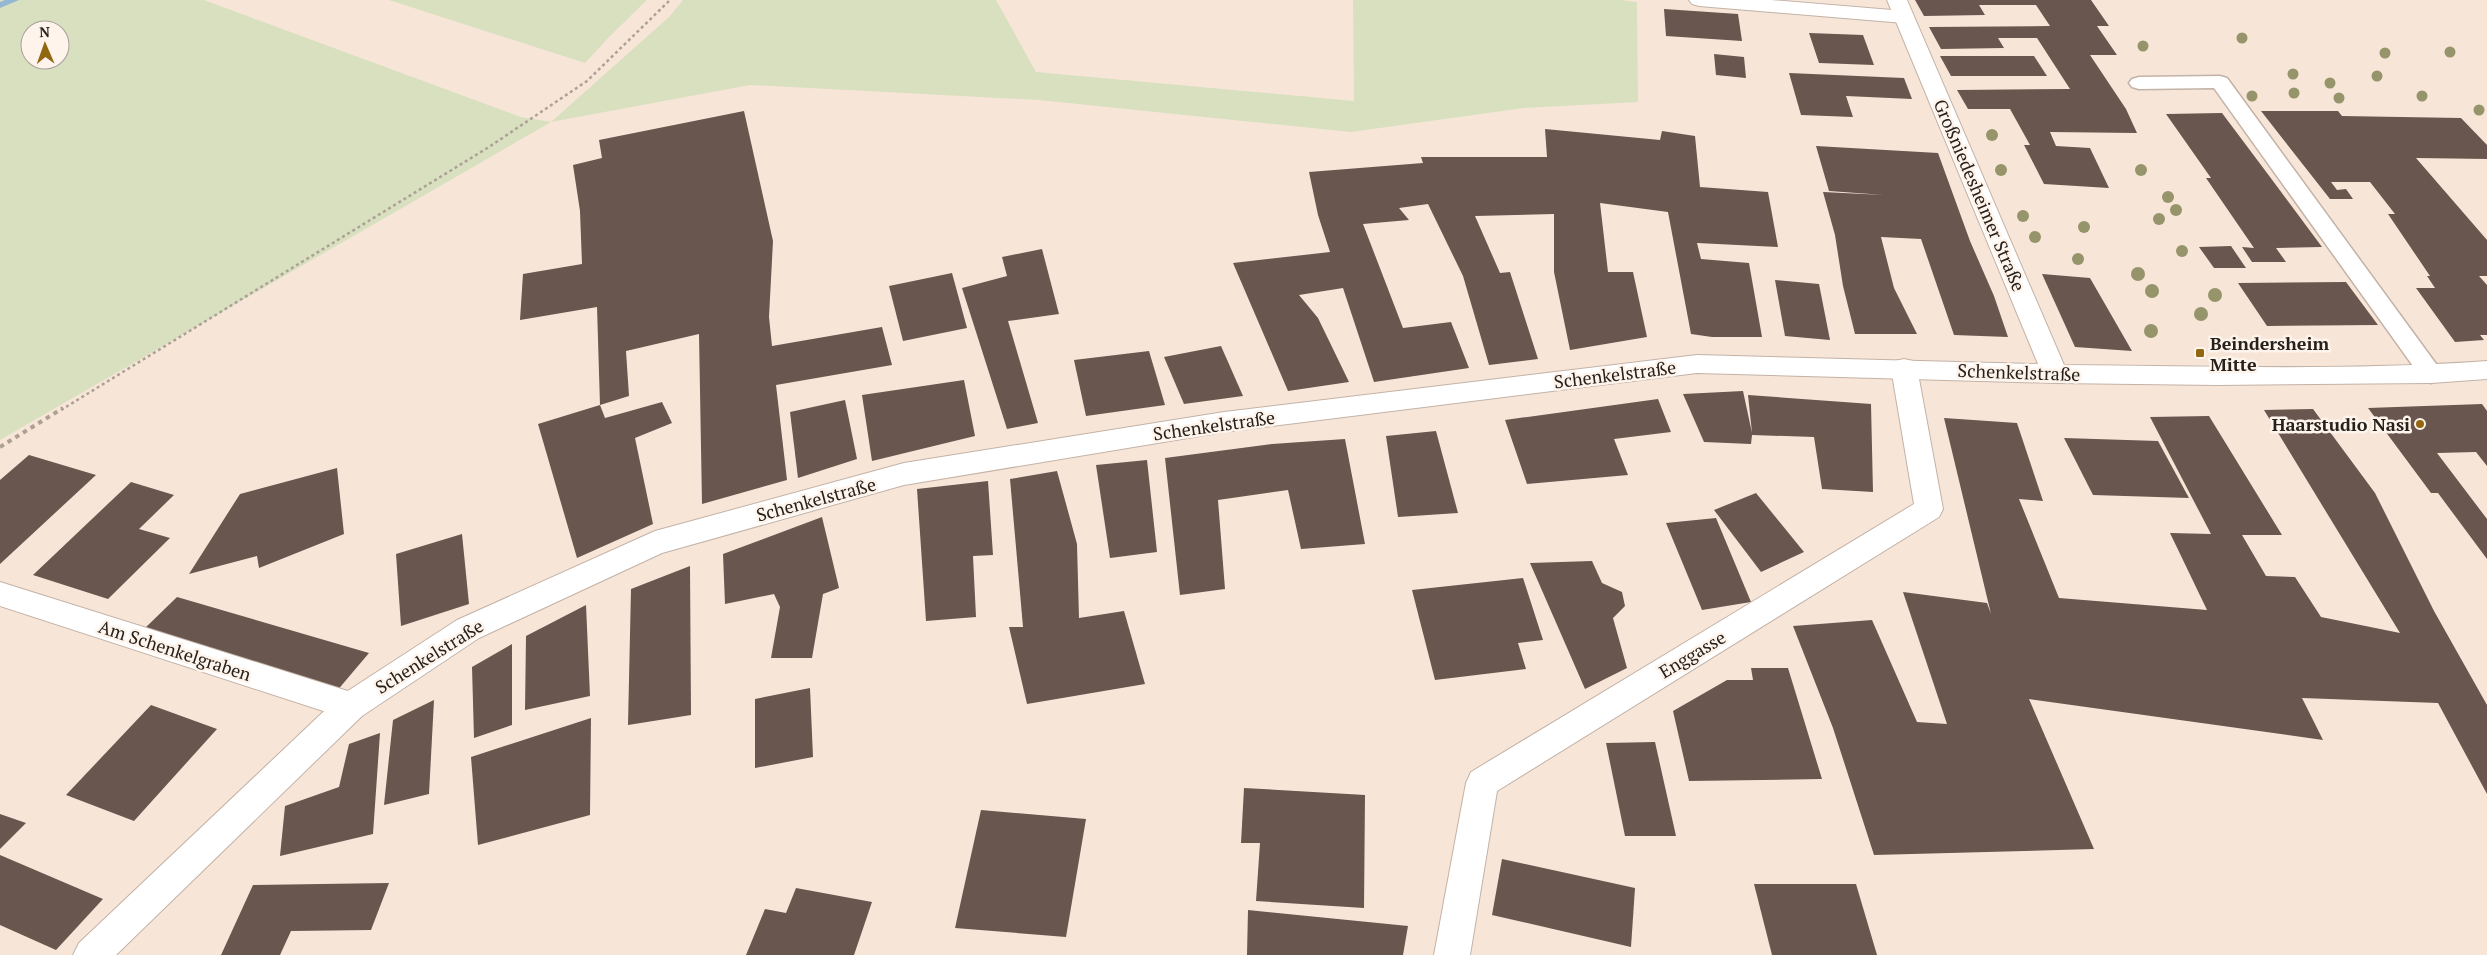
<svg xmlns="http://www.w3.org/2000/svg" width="2487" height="955" font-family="'PT Serif',serif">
<rect width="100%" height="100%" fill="#f7e6d8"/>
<!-- green -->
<g fill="#d8e0c0" fill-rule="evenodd">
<path d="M 0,0 L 204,0 L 521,117 L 551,122 L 669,17 L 683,0 L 996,0 L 1036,72 L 1354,101 L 1353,0 L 1621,0 L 1637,2 L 1638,102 L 1524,108 L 1351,132 L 1039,100 L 750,85 L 551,122 L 0,440 ZM 30,30 L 60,30 L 60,60 L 30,60 Z"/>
<polygon points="389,0 647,0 609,37 585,63"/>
</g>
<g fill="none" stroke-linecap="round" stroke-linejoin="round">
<!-- stream -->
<polygon fill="#94b8d3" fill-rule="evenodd" points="5,0 19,0 0,8 0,2"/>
</g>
<!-- building -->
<g fill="#68564f">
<polygon points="1915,0 2091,0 2109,26 2097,26 2117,55 2090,55 2126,109 2137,133 2050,132 2056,146 2090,148 2109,188 2044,184 2024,145 2030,145 2010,109 1968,109 1957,90 2070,89 2037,38 1998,38 2004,48 1941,49 1929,27 2050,26 2036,5 1979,5 1985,15 1924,16"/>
<polygon points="1664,9 1738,14 1742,41 1666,36"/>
<polygon points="1809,33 1863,35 1874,65 1819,63"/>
<polygon points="1714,54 1744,57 1746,78 1716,75"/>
<polygon points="1940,56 2034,56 2047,76 1951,76"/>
<polygon points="1789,73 1904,78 1912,99 1846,96 1853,117 1801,115"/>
<polygon points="744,111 773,241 769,317 772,346 882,327 892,365 776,385 787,480 702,504 699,334 626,351 629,396 600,405 597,307 520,320 523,274 582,264 580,211 573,165 602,158 599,140"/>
<polygon points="2261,111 2338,111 2342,116 2461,118 2487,145 2487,159 2416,158 2487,240 2487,276 2479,276 2487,285 2487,335 2480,335 2484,340 2455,342 2416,288 2435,288 2427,276 2430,276 2388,214 2395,214 2370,182 2331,182 2337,190 2346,189 2353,199 2330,199"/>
<polygon points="2222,113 2270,177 2322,247 2276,248 2286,262 2252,262 2242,247 2254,248 2206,178 2211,178 2166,114"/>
<polygon points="1545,129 1660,140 1662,131 1695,136 1700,187 1768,192 1778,247 1697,243 1701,259 1749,263 1762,337 1712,337 1691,334 1668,212 1600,203 1608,272 1633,272 1647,337 1570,350 1554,272 1554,214 1475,216 1500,273 1510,272 1538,359 1489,365 1463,276 1428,204 1399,208 1409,220 1363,224 1403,328 1451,322 1469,368 1374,382 1343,288 1299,295 1318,318 1349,382 1288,391 1233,263 1330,252 1318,215 1309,172 1423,163 1421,157 1547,157"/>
<polygon points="1816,146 1938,153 1970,241 1994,296 2008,337 1954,335 1921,239 1881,237 1894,288 1917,334 1855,334 1843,286 1835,235 1823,192 1884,195 1829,191"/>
<polygon points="2231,246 2246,268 2214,268 2199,247"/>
<polygon points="1042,249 1059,314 1008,321 1038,423 1007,429 962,288 1007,276 1002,257"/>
<polygon points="952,273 967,328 903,341 889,286"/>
<polygon points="2042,274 2090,278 2132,351 2075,347"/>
<polygon points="1775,280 1819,284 1830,340 1785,336"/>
<polygon points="2346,282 2378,325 2267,326 2238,283"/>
<polygon points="1221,346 1243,396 1184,404 1164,357"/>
<polygon points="1149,351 1165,405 1086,416 1074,360"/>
<polygon points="964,380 975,436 872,461 862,395"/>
<polygon points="1743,391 1752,433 1748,395 1871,404 1873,492 1822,489 1814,437 1752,435 1751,444 1704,442 1683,394"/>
<polygon points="1658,399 1671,432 1614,439 1628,475 1527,484 1505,420"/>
<polygon points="845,400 857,459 798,478 790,412"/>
<polygon points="662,402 672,423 635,438 653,524 577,558 538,424 600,405 605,418"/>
<polygon points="2482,404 2487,411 2487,466 2476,452 2437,453 2487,519 2487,559 2438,493 2431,493 2368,408"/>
<polygon points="2313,409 2375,493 2434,611 2487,705 2487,794 2438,703 2302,698 2323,740 2029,699 2094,849 1874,855 1833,728 1793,626 1872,620 1917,722 1947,724 1903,592 1987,603 1991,614 1944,418 2017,423 2043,501 2019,499 2059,598 2207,610 2170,533 2211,534 2150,417 2209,416 2282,535 2242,535 2266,576 2295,577 2321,617 2400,633 2264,410"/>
<polygon points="1436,431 1458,513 1398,517 1386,436"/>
<polygon points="2064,438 2158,441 2189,498 2093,495"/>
<polygon points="1345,439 1365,544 1301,549 1288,490 1218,500 1225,589 1180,595 1165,458 1272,444"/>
<polygon points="29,455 96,475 0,564 0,480"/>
<polygon points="1147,460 1157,552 1110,558 1096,465"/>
<polygon points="337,468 344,534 259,568 257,556 189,574 240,494"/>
<polygon points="1057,471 1077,544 1079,618 1124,611 1145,684 1027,704 1009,627 1023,627 1010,479"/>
<polygon points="988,481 993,555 973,556 976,617 926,621 917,489"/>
<polygon points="131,482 174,495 139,529 170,538 108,599 33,575"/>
<polygon points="1756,493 1804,552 1761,572 1714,510"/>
<polygon points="822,517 839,588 823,594 812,658 771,658 780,607 774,594 725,604 723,554"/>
<polygon points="1716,518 1751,602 1702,610 1666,523"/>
<polygon points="462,534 469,604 401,626 396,554"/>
<polygon points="1592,561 1602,583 1622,592 1625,606 1613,618 1627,668 1585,689 1530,563"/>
<polygon points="690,566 691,715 628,725 631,589"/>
<polygon points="1523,578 1543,640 1518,643 1526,669 1435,680 1412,590"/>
<polygon points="177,597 369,653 336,692 142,631"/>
<polygon points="586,605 590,696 525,710 526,636"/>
<polygon points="512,644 512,725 474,738 472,667"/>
<polygon points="1751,668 1788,668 1822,779 1689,781 1673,711 1727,680 1753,680"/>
<polygon points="810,688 813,757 755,768 755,699"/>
<polygon points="434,700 429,794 384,805 393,720"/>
<polygon points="151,705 217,729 134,821 66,795"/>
<polygon points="591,718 590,815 478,845 471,757"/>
<polygon points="380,733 373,834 280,856 285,806 339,787 349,744"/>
<polygon points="1655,742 1676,836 1625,836 1606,743"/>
<polygon points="1244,788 1365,795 1364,908 1256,901 1260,843 1241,843"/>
<polygon points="981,810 1086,819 1066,937 955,928"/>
<polygon points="0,814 26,823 0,849"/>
<polygon points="0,855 103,899 56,950 0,925"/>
<polygon points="1502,859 1635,888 1631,947 1492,915"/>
<polygon points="389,883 371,930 291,931 280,955 221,955 253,885"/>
<polygon points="1754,884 1856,884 1877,955 1772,955"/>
<polygon points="796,888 872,902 854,955 746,955 765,909 786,913"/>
<polygon points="1248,910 1408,926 1403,955 1247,955"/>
</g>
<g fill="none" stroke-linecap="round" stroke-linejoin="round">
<!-- service casing -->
<g stroke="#c3b2a6" stroke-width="3">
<polygon id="service" points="2220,76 2227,78 2439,368 2443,374 2439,380 2431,383 2423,380 2214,88 2139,89 2132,87 2129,83 2132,79 2139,77"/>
</g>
<!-- minor casing -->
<g stroke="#c3b2a6" stroke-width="2">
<g id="minor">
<polygon points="1689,0 1771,0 1904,11 1911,13 1914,17 1911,21 1904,23 1699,6 1692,4"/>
<polygon points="1904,359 1913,361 1917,368 1943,509 1939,517 1497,791 1470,955 1434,955 1466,783 1471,772 1914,504 1891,368 1895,361"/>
<polygon points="0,582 351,692 362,696 367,706 362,716 351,720 0,606"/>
</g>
</g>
<!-- tertiary casing -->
<g stroke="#c3b2a6" stroke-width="2">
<path id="tertiary" d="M 1887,0 L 1907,0 L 2064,365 C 2205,366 2347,371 2487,361 L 2487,379 L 2431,383 L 2217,385 L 2055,383 L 1697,373 L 1224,432 L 904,485 L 662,553 L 479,638 L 362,716 L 116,955 L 73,955 L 79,943 L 340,696 L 457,620 L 655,531 L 904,463 L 1224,412 L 1697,355 L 2038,364 Z"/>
</g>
<!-- path-far1 -->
<polyline stroke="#ada095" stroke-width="2.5" stroke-dasharray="3 3" stroke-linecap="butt" points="61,410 489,147 587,81 670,0"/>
<!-- path -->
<polyline stroke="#ada095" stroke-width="4" stroke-dasharray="4.5 4.5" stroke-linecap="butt" points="0,447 63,408"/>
<!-- service -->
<use href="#service" fill="#fff" fill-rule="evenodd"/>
<!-- minor -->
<use href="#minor" fill="#fff" fill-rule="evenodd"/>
<!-- tertiary -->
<use href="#tertiary" fill="#fff" fill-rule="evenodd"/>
</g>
<!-- trees -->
<g fill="#96946b">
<circle cx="2242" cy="38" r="5.5"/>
<circle cx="2143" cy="46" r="5.5"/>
<circle cx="2450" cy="52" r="5.5"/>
<circle cx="2385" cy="53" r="5.5"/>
<circle cx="2293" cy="74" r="5.5"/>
<circle cx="2377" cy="76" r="5.5"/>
<circle cx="2330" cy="83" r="5.5"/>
<circle cx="2294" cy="93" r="5.5"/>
<circle cx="2252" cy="96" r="5.5"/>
<circle cx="2422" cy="96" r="5.5"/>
<circle cx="2339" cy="98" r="5.5"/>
<circle cx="2479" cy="110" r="5.5"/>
<circle cx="1992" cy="135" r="6"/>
<circle cx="2001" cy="170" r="6"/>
<circle cx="2141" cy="170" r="6"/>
<circle cx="2168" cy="197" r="6"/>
<circle cx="2176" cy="210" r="6"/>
<circle cx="2023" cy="216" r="6"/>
<circle cx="2159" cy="219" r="6"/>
<circle cx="2084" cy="227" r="6"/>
<circle cx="2035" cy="237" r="6"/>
<circle cx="2182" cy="251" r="6"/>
<circle cx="2078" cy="259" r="6"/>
<circle cx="2138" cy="274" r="7"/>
<circle cx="2152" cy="291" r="7"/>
<circle cx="2215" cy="295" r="7"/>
<circle cx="2201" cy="314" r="7"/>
<circle cx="2151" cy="331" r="7"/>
</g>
<!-- markers -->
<g fill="#926711" stroke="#fff4ec" stroke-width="2">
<rect x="2195" y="348" width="10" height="10" rx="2.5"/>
<circle cx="2420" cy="424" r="5"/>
</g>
<g text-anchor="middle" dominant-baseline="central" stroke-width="5" stroke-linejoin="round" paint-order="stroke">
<!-- street labels -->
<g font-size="18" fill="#27211c" stroke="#fff4ec">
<text transform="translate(1980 195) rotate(67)">Großniedesheimer Straße</text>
<text transform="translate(2019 372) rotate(2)">Schenkelstraße</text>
<text transform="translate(1615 374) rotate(-7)">Schenkelstraße</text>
<text transform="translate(1214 425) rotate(-8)">Schenkelstraße</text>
<text transform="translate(816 499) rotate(-15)">Schenkelstraße</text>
<text transform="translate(175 650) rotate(18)">Am Schenkelgraben</text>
<text transform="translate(1692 654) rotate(-31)">Enggasse</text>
<text transform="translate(429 656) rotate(-32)">Schenkelstraße</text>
</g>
<!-- poi labels -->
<g font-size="18" font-weight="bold" fill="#27211c" stroke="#fff4ec" text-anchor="start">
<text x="2210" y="343">Beindersheim<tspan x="2210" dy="21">Mitte</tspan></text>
<text x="2410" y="424" text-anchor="end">Haarstudio Nasi</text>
</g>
</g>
<!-- north arrow -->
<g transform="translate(45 45) rotate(358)"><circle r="24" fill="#fff4ec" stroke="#a9a099"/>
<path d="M0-4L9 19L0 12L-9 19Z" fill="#926711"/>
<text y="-8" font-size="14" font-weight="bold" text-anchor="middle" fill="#27211c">N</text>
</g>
</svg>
